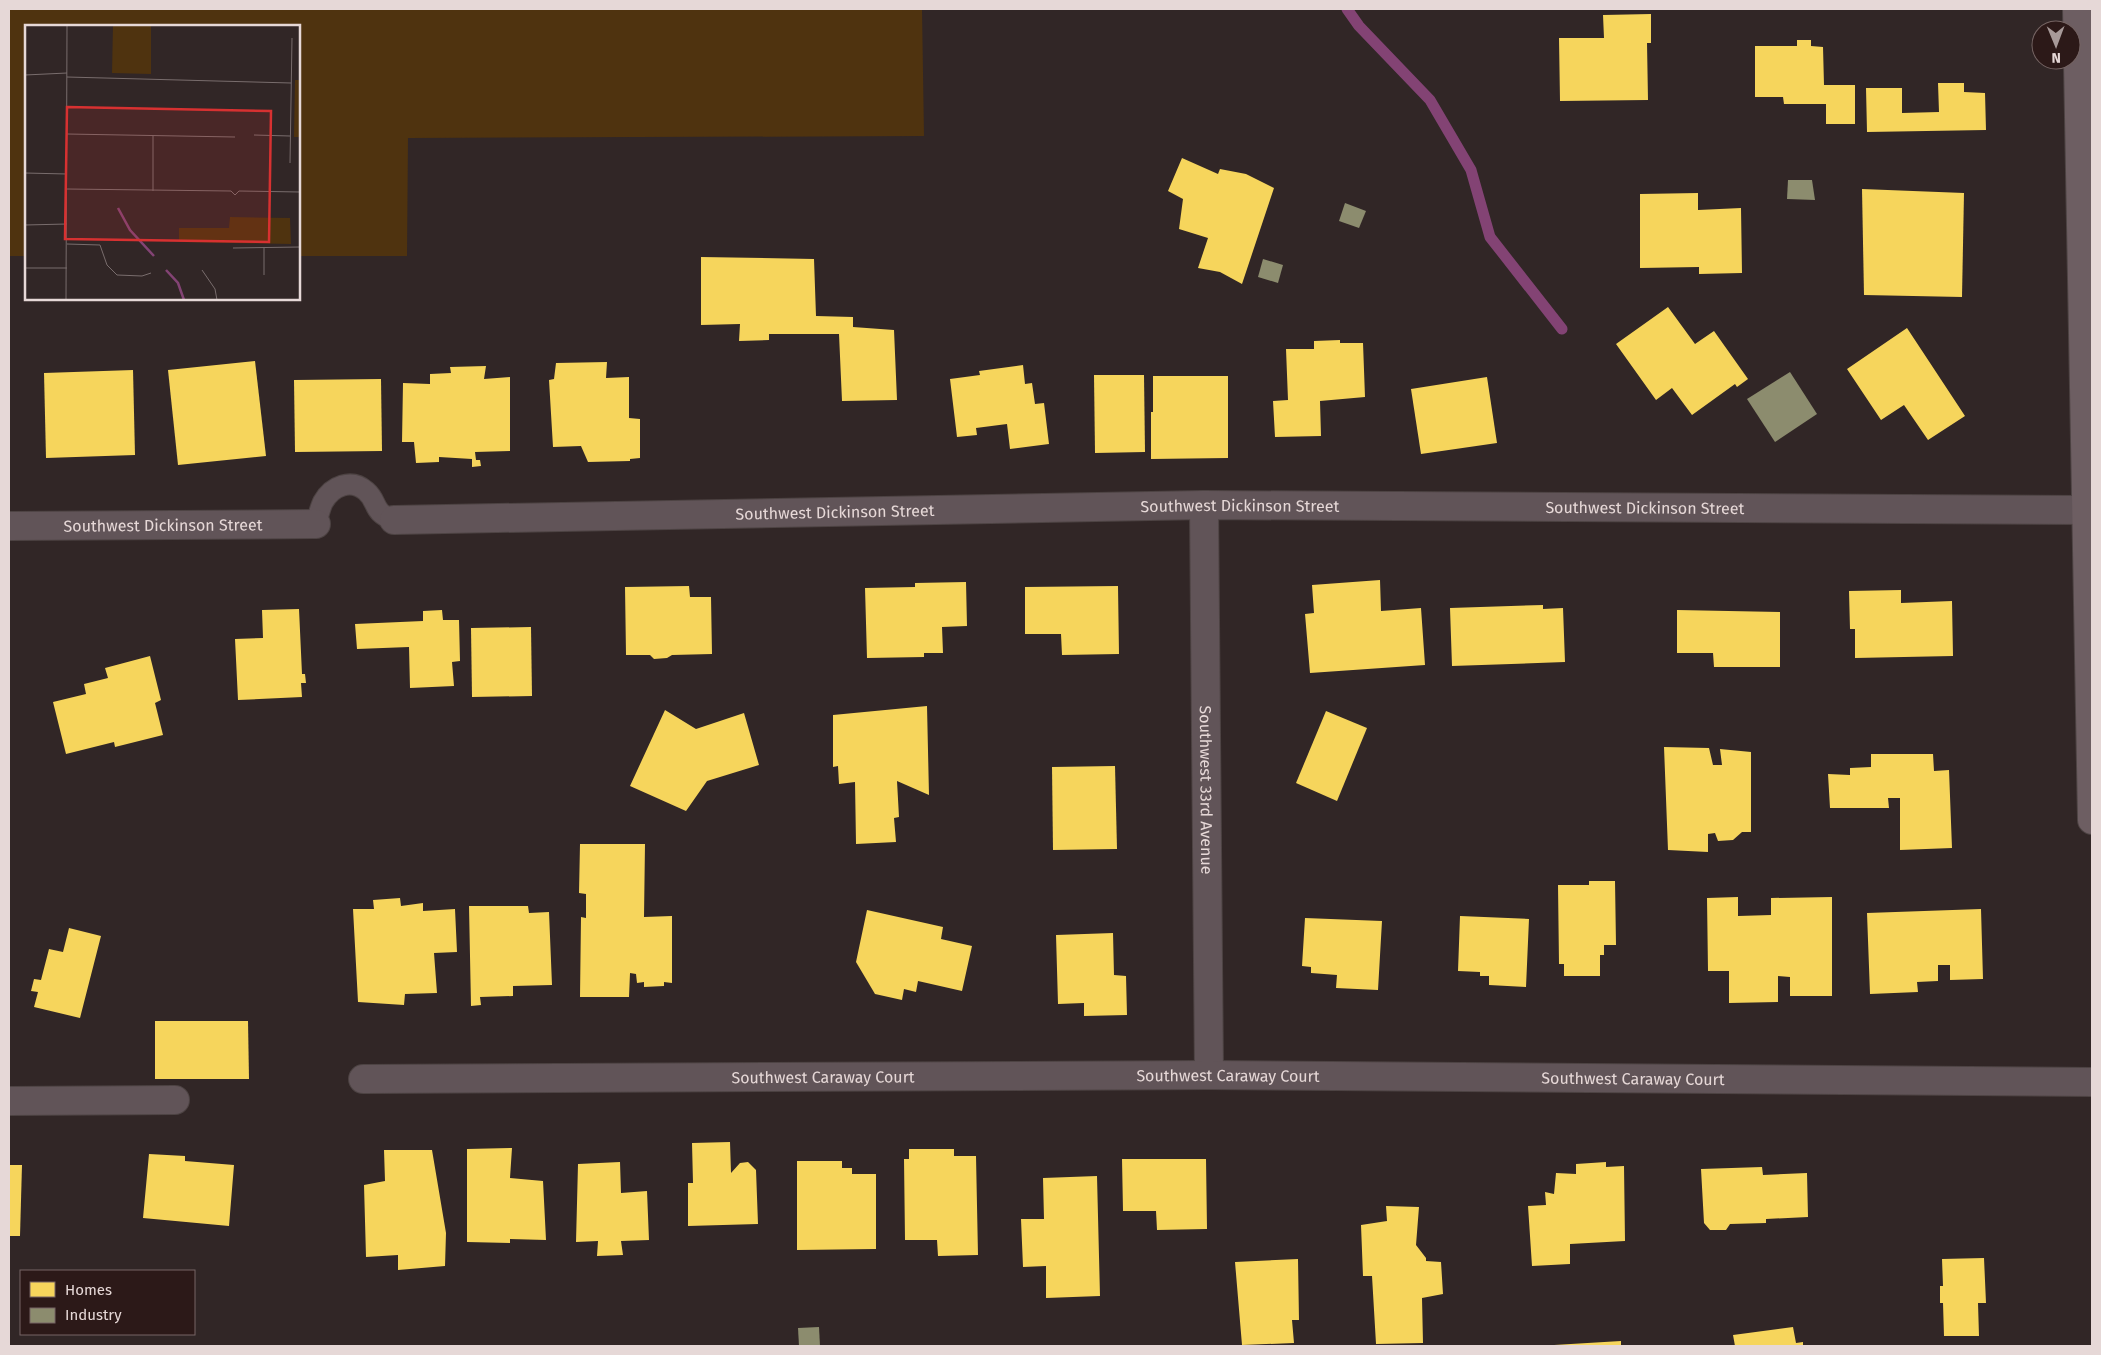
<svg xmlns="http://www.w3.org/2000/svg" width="2101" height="1355" font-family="'Fira Sans',sans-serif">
<rect width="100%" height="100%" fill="#312626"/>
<!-- green -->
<polygon fill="#4f330f" points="9,9 922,9 924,136 408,138 407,256 299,256 299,26 26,26 26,256 9,256"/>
<!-- homes -->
<g fill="#f6d55c">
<polygon points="1651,14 1651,43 1647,43 1648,100 1560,101 1559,38 1604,38 1603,15"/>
<polygon points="1797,40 1811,40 1811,46 1823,47 1824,85 1855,85 1855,124 1826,124 1826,104 1784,104 1783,97 1755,97 1755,46 1797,46"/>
<polygon points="1938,83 1964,83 1964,92 1985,93 1986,130 1867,132 1866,88 1902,88 1902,113 1939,112"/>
<polygon points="1182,158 1218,174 1220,169 1246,174 1274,188 1242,284 1220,272 1198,268 1208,238 1179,229 1183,199 1168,191"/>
<polygon points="1862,189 1964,193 1962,297 1864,295"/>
<polygon points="1698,193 1698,210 1741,208 1742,273 1699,274 1699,267 1640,268 1640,194"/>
<polygon points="701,257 814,259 816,316 853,317 853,327 894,330 897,400 842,401 839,334 769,334 769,340 739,341 740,324 701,325"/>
<polygon points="1668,307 1695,344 1714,331 1748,379 1737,387 1735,384 1692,415 1672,388 1656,400 1616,344"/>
<polygon points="1907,328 1965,416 1928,440 1904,405 1881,420 1847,369"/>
<polygon points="1340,340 1340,343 1363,343 1365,397 1320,401 1321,436 1275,437 1273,401 1288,400 1286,349 1314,349 1314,341"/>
<polygon points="255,361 266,456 178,465 168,370"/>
<polygon points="607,362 606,378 629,377 629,418 640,419 640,458 630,459 630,461 588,462 581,446 553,447 549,380 554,379 556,363"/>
<polygon points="1023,365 1025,384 1032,383 1035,404 1044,403 1049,444 1010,449 1007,424 976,428 977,435 957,437 950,379 980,375 979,371"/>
<polygon points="486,366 484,379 510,377 510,451 475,452 476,460 480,460 481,466 472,467 472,459 439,457 439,462 416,463 414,442 402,442 403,383 430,384 430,374 451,373 450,367"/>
<polygon points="133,370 135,455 46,458 44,373"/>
<polygon points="1094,375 1144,375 1145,452 1095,453"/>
<polygon points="1153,376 1228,376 1228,458 1151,459 1151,412 1153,412"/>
<polygon points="1487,377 1497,443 1421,454 1411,389"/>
<polygon points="381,379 382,451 295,452 294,380"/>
<polygon points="1380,580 1381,611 1421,608 1425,665 1310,673 1305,614 1314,613 1312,585"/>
<polygon points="966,582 967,626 942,627 943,653 924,653 924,657 867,658 865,588 915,587 915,583"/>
<polygon points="689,586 690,597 711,597 712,654 672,655 667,658 654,659 650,655 626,655 625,587"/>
<polygon points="1118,586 1119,654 1062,655 1061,634 1025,634 1025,587"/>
<polygon points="1901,590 1901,603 1952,601 1953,656 1855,658 1855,629 1850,629 1849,591"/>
<polygon points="1543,605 1543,609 1563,608 1565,662 1452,666 1450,608"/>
<polygon points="299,609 302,674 305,674 306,683 301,683 302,697 238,700 235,639 263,638 262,610"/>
<polygon points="442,610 443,620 459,620 460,661 452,662 454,686 410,688 409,647 357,649 355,624 423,621 423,611"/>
<polygon points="1677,610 1780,612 1780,667 1714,667 1713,653 1677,653"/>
<polygon points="531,627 532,696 472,697 471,628"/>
<polygon points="150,656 161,700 155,703 163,735 115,747 114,742 66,754 53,702 86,694 84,684 108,678 105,668"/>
<polygon points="927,706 929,795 897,781 899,817 894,818 896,842 856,844 855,782 839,784 838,766 833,767 833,715"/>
<polygon points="665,710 696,729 744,713 759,765 707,781 686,811 630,786"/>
<polygon points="1326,711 1367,728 1337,801 1296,783"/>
<polygon points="1664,747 1709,748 1713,765 1722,765 1720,749 1751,752 1751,832 1742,832 1733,840 1718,841 1715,833 1708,834 1708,852 1668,850"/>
<polygon points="1871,754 1933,754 1934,771 1949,770 1952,848 1900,850 1900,798 1888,798 1889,808 1830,808 1828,774 1850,775 1850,768 1871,767"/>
<polygon points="1115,766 1117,849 1053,850 1052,767"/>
<polygon points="580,844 645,844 644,917 672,916 672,983 664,982 664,986 644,987 644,982 637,983 636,974 630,973 629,997 580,997 581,917 586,918 586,894 579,893"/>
<polygon points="1589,881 1615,881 1616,945 1604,945 1604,955 1600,955 1600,976 1564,976 1564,964 1559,964 1558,885 1589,885"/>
<polygon points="1738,897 1738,916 1771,915 1771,898 1832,897 1832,996 1790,996 1790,977 1778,976 1778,1002 1729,1003 1729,971 1708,971 1707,898"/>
<polygon points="400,898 401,906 423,903 423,911 455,909 457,952 434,953 437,993 405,994 404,1005 358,1002 353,909 374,909 373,900"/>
<polygon points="469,906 528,906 529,913 549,912 552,985 513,986 513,996 480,997 481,1005 471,1006"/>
<polygon points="1981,909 1983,979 1950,980 1950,965 1938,965 1938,981 1917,982 1918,992 1870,994 1867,913"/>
<polygon points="867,910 943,927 941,939 972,946 962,991 918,981 916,992 904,989 902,1000 875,994 856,962"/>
<polygon points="1460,916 1529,919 1526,987 1489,985 1489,976 1480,976 1480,972 1458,971"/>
<polygon points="1305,918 1382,921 1378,990 1336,988 1337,975 1311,973 1311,967 1302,966"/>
<polygon points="69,928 101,936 80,1018 34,1007 38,992 31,991 34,979 41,980 49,949 63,952"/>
<polygon points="1113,933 1114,975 1126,976 1127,1015 1084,1016 1084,1003 1058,1004 1056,935"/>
<polygon points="155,1021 248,1021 249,1079 155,1079"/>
<polygon points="730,1142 731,1173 740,1163 748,1162 756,1170 758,1224 688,1226 688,1183 693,1183 692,1143"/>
<polygon points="512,1148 510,1178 543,1181 546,1240 510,1239 510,1243 467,1242 467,1149"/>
<polygon points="909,1149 954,1149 954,1156 976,1156 978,1255 938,1256 937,1240 905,1240 904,1159 909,1159"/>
<polygon points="384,1150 432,1150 446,1233 445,1266 398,1270 398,1255 366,1257 364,1185 385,1181"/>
<polygon points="149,1154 185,1156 185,1161 234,1165 229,1226 143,1218"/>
<polygon points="1122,1159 1206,1159 1207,1229 1157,1230 1156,1211 1123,1211"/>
<polygon points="797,1161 842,1161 842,1168 852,1168 852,1174 876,1174 876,1249 797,1250"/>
<polygon points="620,1162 621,1193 647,1191 649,1240 621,1241 623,1255 597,1256 598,1241 576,1242 578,1164"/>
<polygon points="1606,1162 1606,1167 1624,1166 1625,1241 1570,1244 1570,1264 1532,1266 1528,1206 1546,1205 1545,1192 1554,1194 1556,1173 1576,1174 1576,1164"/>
<polygon points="9,1165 22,1165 20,1236 9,1236"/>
<polygon points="1762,1167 1763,1175 1807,1173 1808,1217 1766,1219 1766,1223 1730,1224 1726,1230 1710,1230 1704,1223 1701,1169"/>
<polygon points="1097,1176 1100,1296 1046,1298 1046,1266 1023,1267 1021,1219 1044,1219 1043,1178"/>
<polygon points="1386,1206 1419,1207 1416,1245 1426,1258 1426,1261 1441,1262 1443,1294 1422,1298 1423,1343 1376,1344 1372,1276 1363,1276 1361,1225 1387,1221"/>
<polygon points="1984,1258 1986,1303 1978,1303 1979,1336 1944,1336 1943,1303 1940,1303 1940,1286 1943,1286 1942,1259"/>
<polygon points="1298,1259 1299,1320 1292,1320 1294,1343 1242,1345 1235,1262"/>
<polygon points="1793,1327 1796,1343 1803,1342 1803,1346 1735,1346 1733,1335"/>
<polygon points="1621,1341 1621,1346 1555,1346 1554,1345"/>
</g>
<!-- industry -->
<g fill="#8c8c6e">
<polygon points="1788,180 1812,180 1815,200 1787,199"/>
<polygon points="1345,203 1366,211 1359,228 1339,221"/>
<polygon points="1263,259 1283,265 1278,283 1258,277"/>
<polygon points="1790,372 1817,414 1775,442 1747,399"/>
<polygon points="819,1327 820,1346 799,1346 798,1328"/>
</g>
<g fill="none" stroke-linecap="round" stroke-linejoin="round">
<!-- stream -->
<polyline stroke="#834374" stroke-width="11" points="1347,9 1359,26 1430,100 1471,170 1490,237 1562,329"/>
<!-- lane casing -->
<g stroke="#4d4343" stroke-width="22">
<path id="lane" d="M 316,524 C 318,517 320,508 323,502 C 332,486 351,478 366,491 C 379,502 371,512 394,520"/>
</g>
<!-- street casing -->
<g stroke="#4d4343" stroke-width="30">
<g id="street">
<path id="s1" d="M 1204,505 L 1209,1075"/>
<path id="s2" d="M 394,520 L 1204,505 L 2085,510"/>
<path id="s3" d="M 9,526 L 316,524"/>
<path id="s4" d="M 363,1079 L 1209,1075 L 2092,1082"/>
<polyline points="9,1101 175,1100"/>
</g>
</g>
<!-- secondary casing -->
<g stroke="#4d4343" stroke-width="30">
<polyline id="secondary" points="2077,9 2092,820"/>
</g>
<!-- lane -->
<use href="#lane" stroke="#615458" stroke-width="20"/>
<!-- street -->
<use href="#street" stroke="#615458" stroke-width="28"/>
<!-- secondary -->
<use href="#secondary" stroke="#6d5e62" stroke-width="28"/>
</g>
<g text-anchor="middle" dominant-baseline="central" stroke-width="5" stroke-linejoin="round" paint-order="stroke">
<!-- street labels -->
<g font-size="16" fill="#e6d8d7" stroke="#2c1918">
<text stroke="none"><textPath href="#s2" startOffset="846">Southwest Dickinson Street</textPath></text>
<text stroke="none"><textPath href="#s2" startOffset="1251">Southwest Dickinson Street</textPath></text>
<text stroke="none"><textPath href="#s2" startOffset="441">Southwest Dickinson Street</textPath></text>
<text stroke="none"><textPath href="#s3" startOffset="154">Southwest Dickinson Street</textPath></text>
<text stroke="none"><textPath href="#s1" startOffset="285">Southwest 33rd Avenue</textPath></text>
<text stroke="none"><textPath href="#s4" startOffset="865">Southwest Caraway Court</textPath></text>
<text stroke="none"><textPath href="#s4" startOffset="460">Southwest Caraway Court</textPath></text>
<text stroke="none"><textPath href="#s4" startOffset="1270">Southwest Caraway Court</textPath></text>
</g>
</g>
<!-- overview -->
<g transform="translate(25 25)">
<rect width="275" height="275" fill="#312626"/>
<path d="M 88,0 L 126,0 L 126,49 L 87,48 ZM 270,55 L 275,55 L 275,112 L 269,112 ZM 205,192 L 265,193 L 266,219 L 154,217 L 154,203 L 204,203 Z" fill="#4f330f"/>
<path fill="none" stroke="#834374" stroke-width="2.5" d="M 93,183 L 105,205 L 129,231M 141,245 L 153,258 L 159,275"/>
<path fill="none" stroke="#796d6d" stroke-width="1" d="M 0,50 L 42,48M 42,52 L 266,58M 42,109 L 210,112M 229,110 L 265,111M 265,138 L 267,13M 0,148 L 42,149M 42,164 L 206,166 L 210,170 L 214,166 L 275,167M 128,166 L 128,111M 0,200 L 42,199M 42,219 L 75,220 L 82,240 L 92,250 L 117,251 L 126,248M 208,223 L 275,222M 239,223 L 239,250M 0,243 L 42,243M 177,245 L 190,264 L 192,275M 41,275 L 42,0"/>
<path fill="#d73131" fill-opacity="0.15" stroke="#d73131" stroke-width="2.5" d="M 42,82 L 246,86 L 244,217 L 40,214 Z"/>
<rect width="275" height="275" fill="none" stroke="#e6d8d7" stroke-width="2.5"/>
</g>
<!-- border -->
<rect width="2101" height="1355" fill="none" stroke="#e6d8d7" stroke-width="20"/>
<!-- legend -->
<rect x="20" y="1270" width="175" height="65" fill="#2c1918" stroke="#766564"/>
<rect x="30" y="1282" width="25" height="15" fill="#f6d55c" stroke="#766564"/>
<text x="65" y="1295" font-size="15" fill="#e6d8d7">Homes</text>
<rect x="30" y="1308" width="25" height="15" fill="#8c8c6e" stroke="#766564"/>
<text x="65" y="1320" font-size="15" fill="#e6d8d7">Industry</text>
<!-- north arrow -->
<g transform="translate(2056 45) rotate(179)"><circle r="24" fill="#2c1918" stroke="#766564"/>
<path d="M0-4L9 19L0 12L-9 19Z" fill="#a79a99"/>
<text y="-8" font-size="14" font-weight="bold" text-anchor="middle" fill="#e6d8d7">N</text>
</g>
</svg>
